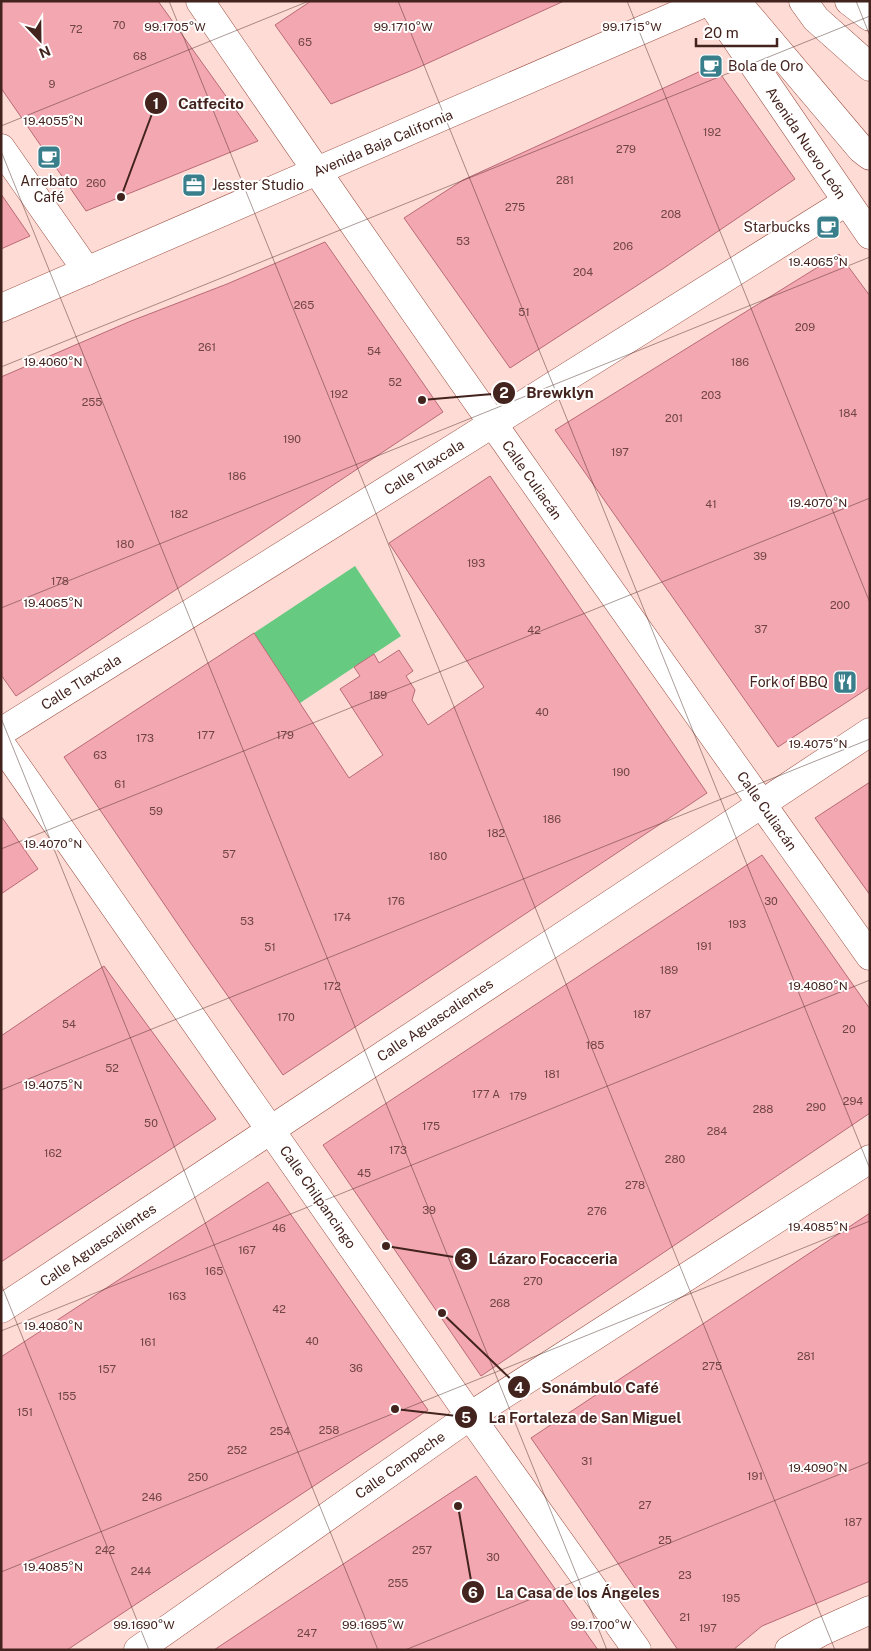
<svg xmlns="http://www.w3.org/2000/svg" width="871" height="1651" font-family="'Public Sans',sans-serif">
<rect width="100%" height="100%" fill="#fedbd4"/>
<!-- green -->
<polygon fill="#66ca81" points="355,566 401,636 300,703 254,633"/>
<!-- building -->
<g fill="#f3a7b1" stroke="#b96a76">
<polygon points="1,1 158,1 258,141 86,211 1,88"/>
<polygon points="311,1 564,1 415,69 331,104 275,25"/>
<polygon points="714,65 795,179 664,268 510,368 404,218 463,180"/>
<polygon points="1,194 30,236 1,249"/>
<polygon points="325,242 443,412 16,696 1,675 1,377 131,321 227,284"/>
<polygon points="839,254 870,296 870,687 778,747 555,430"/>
<polygon points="490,476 707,793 283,1075 190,942 64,757 254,633 349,778 383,755 340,689 360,676 354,667 374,654 379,663 399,650 413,671 406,676 415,690 412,700 428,725 484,687 389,543"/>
<polygon points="870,782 870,895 815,818"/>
<polygon points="1,816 38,869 1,894"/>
<polygon points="762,855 870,1009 870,1113 481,1376 323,1145"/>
<polygon points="104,966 216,1119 1,1262 1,1036"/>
<polygon points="268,1182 428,1410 67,1650 1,1650 1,1357"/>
<polygon points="870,1213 870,1581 762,1626 733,1650 678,1650 531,1438"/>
<polygon points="476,1476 598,1650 214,1650 423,1511"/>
</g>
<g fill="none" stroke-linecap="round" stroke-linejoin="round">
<!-- minor casing -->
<g stroke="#9c5145" stroke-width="29">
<g id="minor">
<path d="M 200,1 C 419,322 644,639 870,956"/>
<polyline points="1,148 87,271"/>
<polyline points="1,732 846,202"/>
<polyline points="1,744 470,1416 637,1650"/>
<polyline points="1,1309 870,732"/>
<polyline points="138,1650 470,1416 870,1159"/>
<polyline points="789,1650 821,1632 870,1610"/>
</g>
</g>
<!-- secondary casing -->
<g stroke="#9c5145" stroke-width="29">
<g id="secondary">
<polyline points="710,1 870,235"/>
<polyline points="736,1 861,149 870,156"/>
<polyline points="803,1 816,19 870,67"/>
<polyline points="849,1 870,17"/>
</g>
</g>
<!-- primary casing -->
<g stroke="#9c5145" stroke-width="29">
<polyline id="primary" points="1,308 709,1"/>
</g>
<!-- minor -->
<use href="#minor" stroke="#fff" stroke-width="28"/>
<!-- secondary -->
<use href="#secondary" stroke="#fff" stroke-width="28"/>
<!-- primary -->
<use href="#primary" stroke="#fff" stroke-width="28"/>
</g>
<!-- ticks -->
<path fill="none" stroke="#43231d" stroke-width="1" stroke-opacity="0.45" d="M 169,1 L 835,1650M 398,1 L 870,1169M 627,1 L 870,603M 856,1 L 870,36M 1,126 L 309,1M 1,151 L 607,1650M 1,367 L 870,16M 1,608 L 870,257M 1,718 L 378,1650M 1,849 L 870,498M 1,1090 L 870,739M 1,1284 L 149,1650M 1,1331 L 870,980M 1,1572 L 870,1221M 405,1650 L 870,1462"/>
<!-- icons -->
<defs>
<g id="cafe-square" transform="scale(1.25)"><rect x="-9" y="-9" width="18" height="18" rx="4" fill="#397e8b" stroke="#fff"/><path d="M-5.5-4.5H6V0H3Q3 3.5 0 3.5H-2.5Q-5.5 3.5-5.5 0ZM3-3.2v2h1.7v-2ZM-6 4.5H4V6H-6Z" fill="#fff"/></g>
<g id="office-square" transform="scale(1.25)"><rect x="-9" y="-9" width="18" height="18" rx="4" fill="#397e8b" stroke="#fff"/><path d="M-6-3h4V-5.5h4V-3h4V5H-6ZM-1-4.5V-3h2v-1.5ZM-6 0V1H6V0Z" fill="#fff"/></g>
<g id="restaurant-square" transform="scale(1.25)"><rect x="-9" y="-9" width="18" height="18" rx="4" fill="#397e8b" stroke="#fff"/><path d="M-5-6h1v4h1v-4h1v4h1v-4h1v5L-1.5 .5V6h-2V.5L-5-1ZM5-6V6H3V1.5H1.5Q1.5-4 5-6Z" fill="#fff"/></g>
</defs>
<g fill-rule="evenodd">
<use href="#cafe-square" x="711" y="66"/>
<use href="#cafe-square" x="49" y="157"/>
<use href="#office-square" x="194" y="185"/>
<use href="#cafe-square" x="828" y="227"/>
<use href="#restaurant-square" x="845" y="682"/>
</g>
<g text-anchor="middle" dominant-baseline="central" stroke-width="4" stroke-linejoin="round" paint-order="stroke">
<!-- number labels -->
<g font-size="11" fill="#6f4442">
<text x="119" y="25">70</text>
<text x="76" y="29">72</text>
<text x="305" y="42">65</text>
<text x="140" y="56">68</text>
<text x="52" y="84">9</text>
<text x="712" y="132">192</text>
<text x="626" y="149">279</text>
<text x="565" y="180">281</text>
<text x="96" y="183">260</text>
<text x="515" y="207">275</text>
<text x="671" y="214">208</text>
<text x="463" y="241">53</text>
<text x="623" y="246">206</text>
<text x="583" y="272">204</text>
<text x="304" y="305">265</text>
<text x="524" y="312">51</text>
<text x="805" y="327">209</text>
<text x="207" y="347">261</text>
<text x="374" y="351">54</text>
<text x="740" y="362">186</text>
<text x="395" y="382">52</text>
<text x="339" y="394">192</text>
<text x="711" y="395">203</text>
<text x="92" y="402">255</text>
<text x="848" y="413">184</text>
<text x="674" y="418">201</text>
<text x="292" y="439">190</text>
<text x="620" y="452">197</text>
<text x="237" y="476">186</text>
<text x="711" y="504">41</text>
<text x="179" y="514">182</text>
<text x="125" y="544">180</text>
<text x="760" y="556">39</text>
<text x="476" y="563">193</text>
<text x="60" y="581">178</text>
<text x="840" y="605">200</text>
<text x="761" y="629">37</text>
<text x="534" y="630">42</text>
<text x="378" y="695">189</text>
<text x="542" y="712">40</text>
<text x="206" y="735">177</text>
<text x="285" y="735">179</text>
<text x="145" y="738">173</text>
<text x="100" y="755">63</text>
<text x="621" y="772">190</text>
<text x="120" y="784">61</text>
<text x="156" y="811">59</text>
<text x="552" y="819">186</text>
<text x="496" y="833">182</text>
<text x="229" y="854">57</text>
<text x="438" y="856">180</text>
<text x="396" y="901">176</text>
<text x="771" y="901">30</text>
<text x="342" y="917">174</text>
<text x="247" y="921">53</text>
<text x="737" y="924">193</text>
<text x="704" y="946">191</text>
<text x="270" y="947">51</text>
<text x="669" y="970">189</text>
<text x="332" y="986">172</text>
<text x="642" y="1014">187</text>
<text x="286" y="1017">170</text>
<text x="69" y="1024">54</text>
<text x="849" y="1029">20</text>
<text x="595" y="1045">185</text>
<text x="112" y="1068">52</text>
<text x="552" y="1074">181</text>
<text x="486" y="1094">177 A</text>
<text x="518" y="1096">179</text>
<text x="853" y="1101">294</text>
<text x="816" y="1107">290</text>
<text x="763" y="1109">288</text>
<text x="151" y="1123">50</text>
<text x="431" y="1126">175</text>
<text x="717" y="1131">284</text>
<text x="398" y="1150">173</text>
<text x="53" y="1153">162</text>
<text x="675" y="1159">280</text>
<text x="364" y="1173">45</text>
<text x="635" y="1185">278</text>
<text x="429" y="1210">39</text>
<text x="597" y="1211">276</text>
<text x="279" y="1228">46</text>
<text x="247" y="1250">167</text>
<text x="214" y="1271">165</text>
<text x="533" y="1281">270</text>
<text x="177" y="1296">163</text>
<text x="500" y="1303">268</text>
<text x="279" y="1309">42</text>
<text x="312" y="1341">40</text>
<text x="148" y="1342">161</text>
<text x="806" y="1356">281</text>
<text x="712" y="1366">275</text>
<text x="356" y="1368">36</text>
<text x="107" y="1369">157</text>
<text x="67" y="1396">155</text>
<text x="25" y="1412">151</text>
<text x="329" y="1430">258</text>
<text x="280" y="1431">254</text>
<text x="237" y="1450">252</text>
<text x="587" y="1461">31</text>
<text x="755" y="1476">191</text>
<text x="198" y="1477">250</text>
<text x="152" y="1497">246</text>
<text x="645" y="1505">27</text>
<text x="853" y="1522">187</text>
<text x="665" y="1540">25</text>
<text x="105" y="1550">242</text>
<text x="422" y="1550">257</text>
<text x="493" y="1557">30</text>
<text x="141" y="1571">244</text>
<text x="685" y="1575">23</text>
<text x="398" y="1583">255</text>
<text x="731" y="1598">195</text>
<text x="685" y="1617">21</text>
<text x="708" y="1628">197</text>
<text x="307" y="1633">247</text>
</g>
<!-- poi labels -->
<g font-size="14" fill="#43231d" stroke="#fff" text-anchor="start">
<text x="728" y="66">Bola de Oro</text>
<text x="49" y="181" text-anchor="middle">Arrebato<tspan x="49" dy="16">Café</tspan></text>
<text x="212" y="185">Jesster Studio</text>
<text x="810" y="227" text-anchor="end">Starbucks</text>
<text x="828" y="682" text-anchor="end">Fork of BBQ</text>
</g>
<!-- street labels -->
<g font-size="14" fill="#43231d" stroke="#fff">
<text transform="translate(383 143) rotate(-23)">Avenida Baja California</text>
<text transform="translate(806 143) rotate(56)">Avenida Nuevo León</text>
<text transform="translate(424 467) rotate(-32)">Calle Tlaxcala</text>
<text transform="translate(532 480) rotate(55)">Calle Culiacán</text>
<text transform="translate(81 682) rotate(-32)">Calle Tlaxcala</text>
<text transform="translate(767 811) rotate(55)">Calle Culiacán</text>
<text transform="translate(435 1020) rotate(-34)">Calle Aguascalientes</text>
<text transform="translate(318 1197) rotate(55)">Calle Chilpancingo</text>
<text transform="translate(98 1245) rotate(-34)">Calle Aguascalientes</text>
<text transform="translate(400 1465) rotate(-35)">Calle Campeche</text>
</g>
</g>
<g font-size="12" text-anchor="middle" fill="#43231d" stroke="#fff" stroke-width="4" stroke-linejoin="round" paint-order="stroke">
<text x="175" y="31">99.1705°W</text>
<text x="403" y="31">99.1710°W</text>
<text x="632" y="31">99.1715°W</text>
<text x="53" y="125">19.4055°N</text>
<text x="818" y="266">19.4065°N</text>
<text x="53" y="366">19.4060°N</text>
<text x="818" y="507">19.4070°N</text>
<text x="53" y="607">19.4065°N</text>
<text x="818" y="748">19.4075°N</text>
<text x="53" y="848">19.4070°N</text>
<text x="818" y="990">19.4080°N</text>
<text x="53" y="1089">19.4075°N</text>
<text x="818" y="1231">19.4085°N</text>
<text x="53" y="1330">19.4080°N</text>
<text x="818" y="1472">19.4090°N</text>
<text x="53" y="1571">19.4085°N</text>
<text x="144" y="1629">99.1690°W</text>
<text x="373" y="1629">99.1695°W</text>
<text x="601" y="1629">99.1700°W</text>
</g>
<!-- callouts -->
<path fill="none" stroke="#43231d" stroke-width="2" d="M121 197L156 103M422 400L504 393M386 1246L466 1259M442 1313L519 1387M395 1409L466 1417M458 1506L473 1592"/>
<g fill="#43231d" stroke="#fff" stroke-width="2">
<circle cx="121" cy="197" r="5"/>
<circle cx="422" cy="400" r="5"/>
<circle cx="386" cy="1246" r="5"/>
<circle cx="442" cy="1313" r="5"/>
<circle cx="395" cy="1409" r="5"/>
<circle cx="458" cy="1506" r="5"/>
<circle cx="156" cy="103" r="12"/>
<circle cx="504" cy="393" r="12"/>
<circle cx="466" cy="1259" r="12"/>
<circle cx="519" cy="1387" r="12"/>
<circle cx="466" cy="1417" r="12"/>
<circle cx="473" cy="1592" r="12"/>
</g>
<g font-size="15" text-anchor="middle" font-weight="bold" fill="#fff">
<text x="156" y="109">1</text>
<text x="504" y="398">2</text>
<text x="466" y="1264">3</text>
<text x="519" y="1393">4</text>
<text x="466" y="1423">5</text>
<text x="473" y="1598">6</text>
</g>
<g font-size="15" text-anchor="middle" font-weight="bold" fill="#43231d" stroke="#fff" stroke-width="4" stroke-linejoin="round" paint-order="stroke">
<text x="211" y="109">Catfecito</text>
<text x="560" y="398">Brewklyn</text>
<text x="553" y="1264">Lázaro Focacceria</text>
<text x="600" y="1393">Sonámbulo Café</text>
<text x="585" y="1423">La Fortaleza de San Miguel</text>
<text x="578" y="1598">La Casa de los Ángeles</text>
</g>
<!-- border -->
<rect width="871" height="1651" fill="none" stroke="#43231d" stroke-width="5"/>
<!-- north arrow -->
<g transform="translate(40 40) rotate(158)" stroke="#ffffff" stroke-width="4" paint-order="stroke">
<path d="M0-4L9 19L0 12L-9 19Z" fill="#43231d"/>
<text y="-8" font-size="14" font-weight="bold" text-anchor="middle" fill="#43231d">N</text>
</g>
<!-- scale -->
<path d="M696 38v8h81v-8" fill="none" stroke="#43231d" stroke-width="2.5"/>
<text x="704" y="38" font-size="15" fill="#43231d" stroke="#ffffff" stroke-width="4" paint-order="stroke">20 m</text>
</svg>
